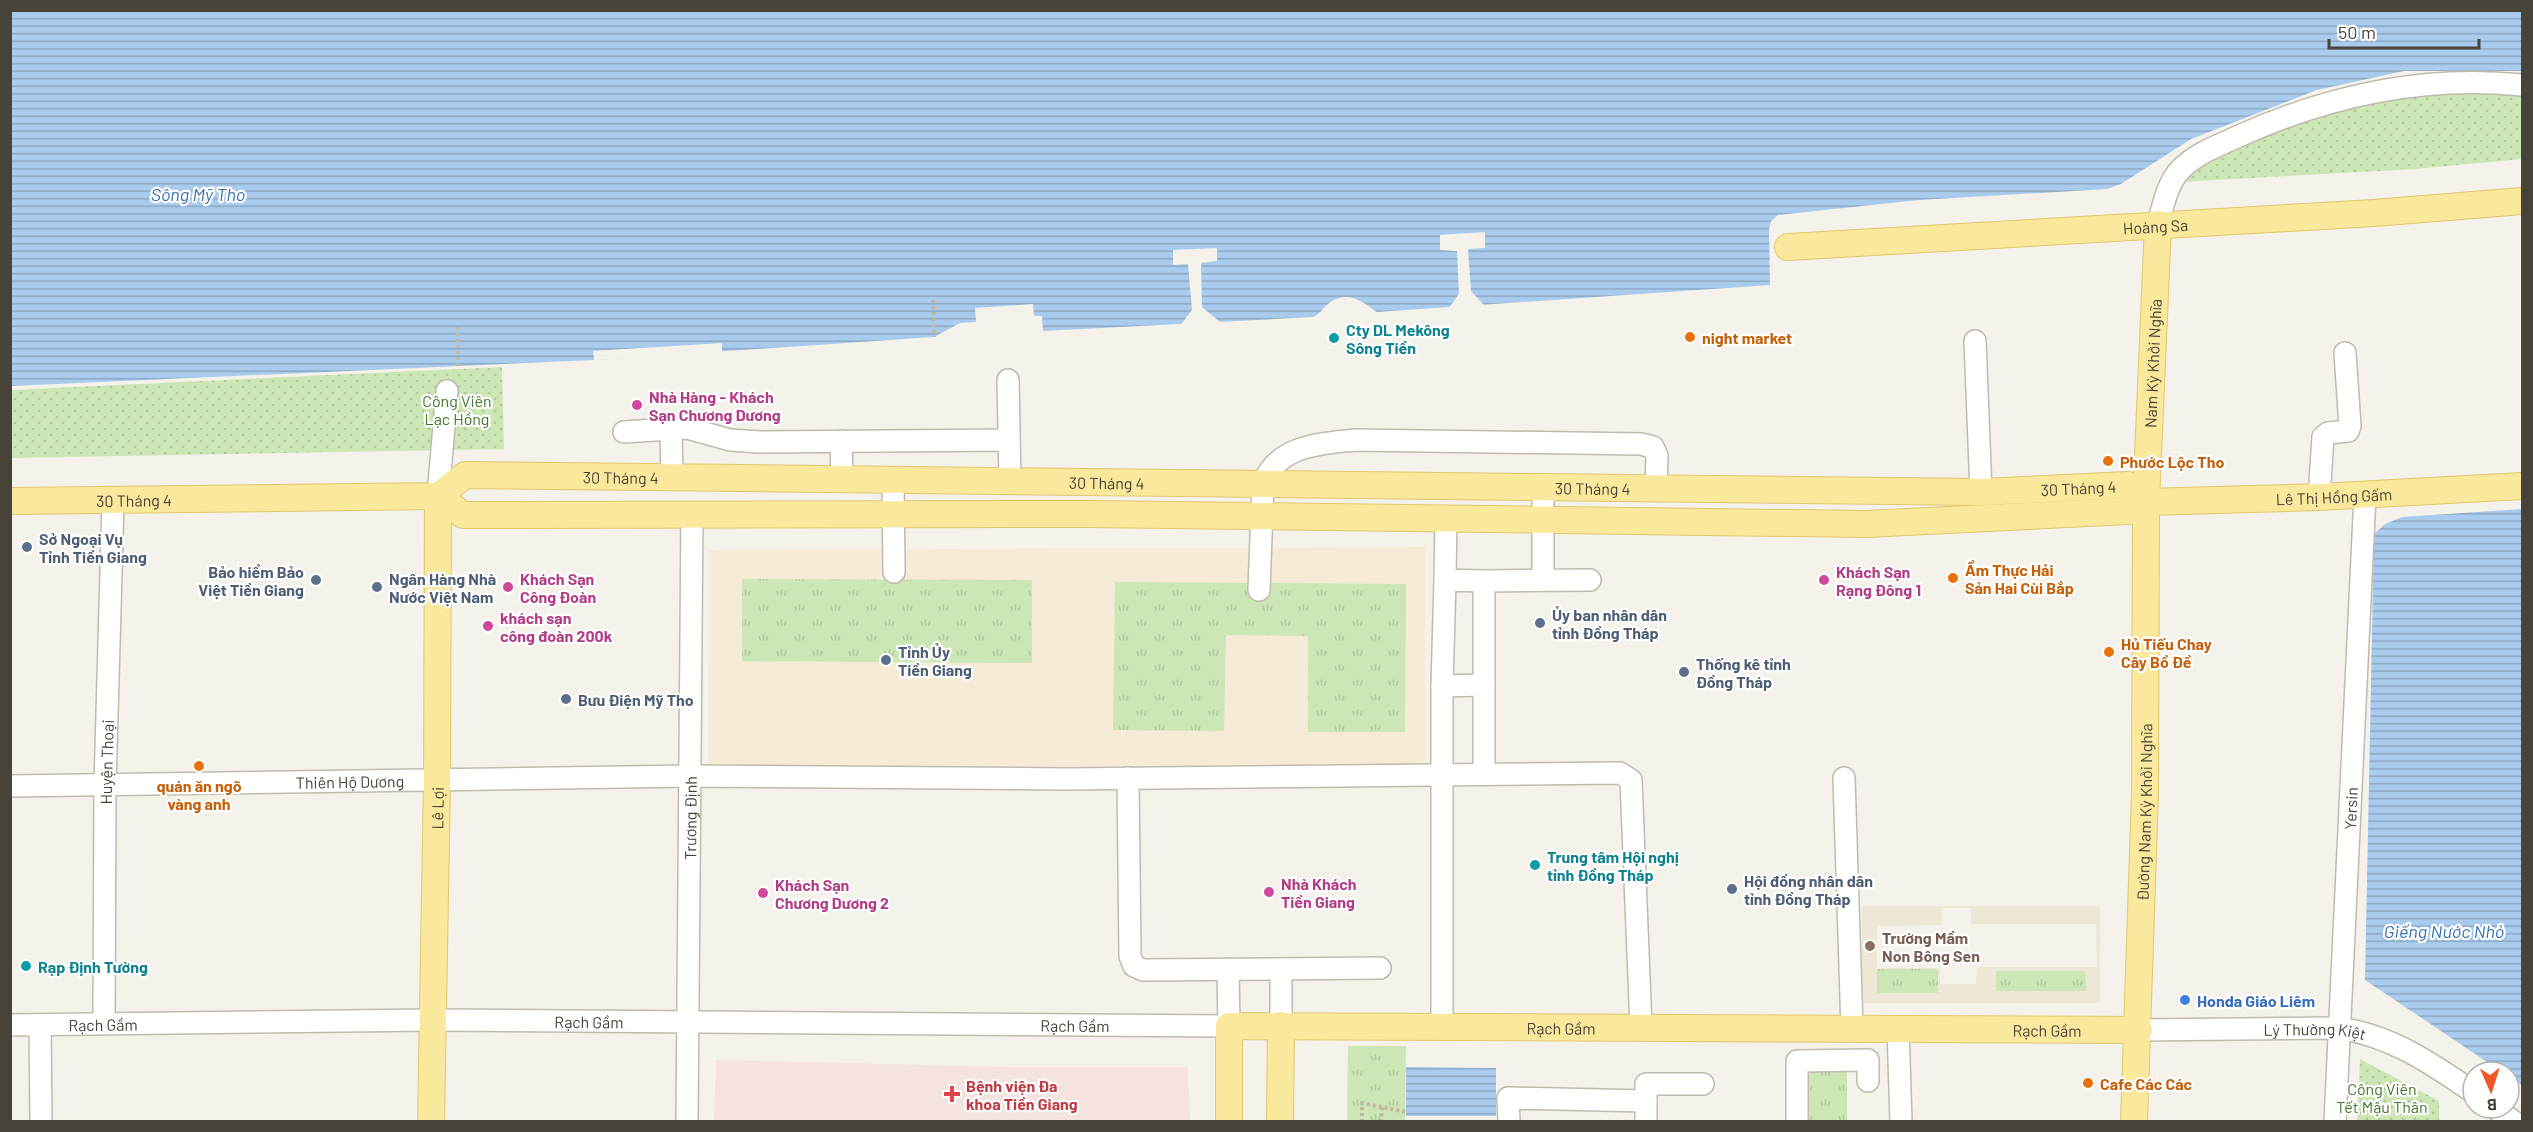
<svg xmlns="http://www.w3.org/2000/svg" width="2533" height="1132" font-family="Barlow,sans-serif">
<defs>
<pattern id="grass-tufts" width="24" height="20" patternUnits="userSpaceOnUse" patternTransform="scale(1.5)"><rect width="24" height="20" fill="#cce7b5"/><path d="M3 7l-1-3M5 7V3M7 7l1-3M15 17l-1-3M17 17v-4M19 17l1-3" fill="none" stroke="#b1c79c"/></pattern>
<pattern id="park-dots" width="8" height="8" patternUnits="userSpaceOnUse" patternTransform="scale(1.5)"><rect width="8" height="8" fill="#cce7b5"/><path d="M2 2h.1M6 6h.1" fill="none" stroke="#b1c79c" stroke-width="1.8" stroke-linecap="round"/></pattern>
<pattern id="water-rules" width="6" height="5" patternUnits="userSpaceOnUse" patternTransform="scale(1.5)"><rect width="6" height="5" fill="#a9ccee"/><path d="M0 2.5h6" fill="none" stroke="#8ca7c2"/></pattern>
</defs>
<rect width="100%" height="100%" fill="#f4f2ea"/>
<!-- commercial -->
<polygon fill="#f5ebd7" points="1425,547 1425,770 708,772 709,550"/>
<!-- education -->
<path fill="#ede8d5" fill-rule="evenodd" d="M 1862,906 L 2100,906 L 2100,1003 L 1862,1003 ZM 1942,908 L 1971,908 L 1971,924 L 2096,924 L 2097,967 L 1977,967 L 1976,984 L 1940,984 L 1940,968 L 1877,968 L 1877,926 L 1941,925 ZM 1996,971 L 2085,971 L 2085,972 L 1996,991 Z"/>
<!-- medical -->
<polygon fill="#f4e3de" points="716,1060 1004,1067 1188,1067 1190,1121 714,1121"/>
<!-- grass -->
<g fill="url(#grass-tufts)">
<polygon points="742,579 1032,580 1032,663 742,661"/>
<polygon points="1115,582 1406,584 1405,732 1308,732 1308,636 1226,635 1224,731 1113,730"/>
<rect x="1877" y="969" width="61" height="24"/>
<polygon points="1996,971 2085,971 2086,991 1996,991"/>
<polygon points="1348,1046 1406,1046 1405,1121 1347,1121"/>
<polygon points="1847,1065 1847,1121 1798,1121 1797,1066"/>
</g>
<!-- park -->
<g fill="url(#park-dots)">
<polygon points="2409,91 2522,94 2522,159 2415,169 2160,183 2228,146 2319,112"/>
<polygon points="502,367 504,449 11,458 10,390"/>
<polygon points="2360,1059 2439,1101 2439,1121 2357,1121"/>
</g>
<!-- water -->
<g fill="url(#water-rules)">
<path d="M 2522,10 L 2522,71 L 2404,71 L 2317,90 L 2191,139 L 2121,184 L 2107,189 L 1919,200 L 1778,215 L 1771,221 L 1769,229 L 1770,285 L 1377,312 C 1361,301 1347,289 1328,304 C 1323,308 1320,314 1313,317 L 1043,331 L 1042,316 L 1034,316 L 1033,304 L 975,308 L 976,322 L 960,323 L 934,337 L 594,360 L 11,386 L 10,11 Z"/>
<polygon points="2522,509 2522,1085 2509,1076 2509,1072 2502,1072 2365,980 2374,534 2385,524 2402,517"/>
<polygon points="1406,1067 1496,1068 1496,1116 1406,1116"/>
</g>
<!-- pier -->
<g fill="#f4f2ea">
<polygon points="1485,232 1485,248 1468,249 1471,291 1485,306 1448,309 1459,294 1457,251 1440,250 1440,235"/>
<polygon points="1217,248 1217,261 1201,263 1202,307 1221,323 1180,326 1192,310 1188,264 1173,265 1173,250"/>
<polygon points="722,343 722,353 594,360 593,351"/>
</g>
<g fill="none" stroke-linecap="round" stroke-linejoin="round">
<!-- minor casing -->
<g stroke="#c0bbad" stroke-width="24">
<g id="minor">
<path d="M 2158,224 C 2163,206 2167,184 2180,170 C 2196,153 2218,146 2239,136 C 2328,96 2424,75 2522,85"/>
<polyline points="1975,341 1981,492"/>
<polyline points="1008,380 1010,481"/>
<polyline points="671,429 672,478"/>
<polyline points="624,432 687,428 730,440 760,442 1009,440"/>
<polyline points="841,441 842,479"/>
<polyline points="893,480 894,572"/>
<polyline points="438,496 447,391"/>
<polyline points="2319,497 2323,437 2328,433 2348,431 2350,426 2345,353"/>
<polyline points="1445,580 1446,517"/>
<polyline points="1543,580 1543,485"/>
<path d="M 1259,590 L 1263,483 C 1279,445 1319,444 1355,440 L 1641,444 L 1653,447 L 1657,456 L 1656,486"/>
<polyline points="1442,686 1484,685"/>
<polyline points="1484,774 1484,581 1590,580"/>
<polyline points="1128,778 1130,956 1134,966 1143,970 1380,968"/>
<polyline points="1844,778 1852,1029"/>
<path id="s1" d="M 10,786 L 690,776 L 1067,779 L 1620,773 L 1631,780 L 1641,1027"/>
<path id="s2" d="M 104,1023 L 105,785 L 113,502"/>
<path id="s3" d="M 10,1025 L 433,1020 L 1229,1026 L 1228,969"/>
<polyline points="40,1025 41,1122"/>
<polyline points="1281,1025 1281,969"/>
<polyline points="1442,1026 1442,686 1445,580 1484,581"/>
<polyline points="1898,1028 1901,1122"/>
<path id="s4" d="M 2139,1030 L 2338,1028 C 2390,1035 2431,1063 2473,1092"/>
<polyline points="2495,1108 2514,1122"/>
<path id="s5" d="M 687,1122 L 692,513"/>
<polyline points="1509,1122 1508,1098 1646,1101"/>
<polyline points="1646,1122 1646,1084 1703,1084"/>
<polyline points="1797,1122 1797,1061 1868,1060 1868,1081"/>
<path id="s6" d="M 2335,1122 L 2365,495"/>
</g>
</g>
<!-- major casing -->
<g stroke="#e0c86d" stroke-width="28">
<g id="major">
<path id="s7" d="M 1788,247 L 2374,213 L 2522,201"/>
<path id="s8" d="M 438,496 L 463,515 L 1089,514 L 1866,524 L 2128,511 L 2146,502 L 2319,497 L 2522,486"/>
<path id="s9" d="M 10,501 L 438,496 L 465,475 L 1981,492 L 2128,485 L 2146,502"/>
<path id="s10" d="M 431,1122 L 437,781 L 438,496"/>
<path id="s11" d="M 1229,1122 L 1229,1026 L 2139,1030"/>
<polyline points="1280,1122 1281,1025"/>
<path id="s12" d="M 2134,1122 L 2145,793 L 2146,502 L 2158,224"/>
</g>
</g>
<!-- path -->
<g stroke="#c1b89f" stroke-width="4" stroke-dasharray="3 3" stroke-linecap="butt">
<polyline points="933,300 934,337"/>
<polyline points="458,327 458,366"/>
<polyline points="1362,1122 1362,1103 1406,1112"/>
<polyline points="1381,1122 1382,1107"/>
</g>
<!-- minor -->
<use href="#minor" stroke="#fff" stroke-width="21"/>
<!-- major -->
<use href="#major" stroke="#fae89d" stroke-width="26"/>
</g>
<!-- markers -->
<g fill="#e8710a" stroke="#fff" stroke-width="2">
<circle cx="1690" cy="337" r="6"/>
<circle cx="2108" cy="461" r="6"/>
<circle cx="1953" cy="578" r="6"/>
<circle cx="2109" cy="652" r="6"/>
<circle cx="199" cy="766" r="6"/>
<circle cx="2088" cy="1083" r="6"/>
</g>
<g fill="#0f9aa8" stroke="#fff" stroke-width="2">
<circle cx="1334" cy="338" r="6"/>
<circle cx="1535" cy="865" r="6"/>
<circle cx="26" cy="966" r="6"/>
</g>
<g fill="#d1479c" stroke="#fff" stroke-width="2">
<circle cx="637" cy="405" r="6"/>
<circle cx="1824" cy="580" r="6"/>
<circle cx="508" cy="587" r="6"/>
<circle cx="488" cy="626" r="6"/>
<circle cx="1269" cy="892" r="6"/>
<circle cx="763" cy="893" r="6"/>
</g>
<g fill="#5c6f8a" stroke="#fff" stroke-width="2">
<circle cx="27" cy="547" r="6"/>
<circle cx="316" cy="580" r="6"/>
<circle cx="377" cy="587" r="6"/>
<circle cx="1540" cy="623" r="6"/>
<circle cx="886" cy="660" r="6"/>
<circle cx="1684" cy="672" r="6"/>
<circle cx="566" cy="699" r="6"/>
<circle cx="1732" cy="889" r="6"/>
</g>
<circle fill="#8d6e63" stroke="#fff" stroke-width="2" cx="1870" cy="946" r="6"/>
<circle fill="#3f7fe0" stroke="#fff" stroke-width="2" cx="2185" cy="1000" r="6"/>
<path fill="#e0444e" stroke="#fff" stroke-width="2" d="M949 1085h6v6h6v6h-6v6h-6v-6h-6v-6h6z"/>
<g text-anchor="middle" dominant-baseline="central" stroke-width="4.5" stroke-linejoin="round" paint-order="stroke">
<!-- street labels -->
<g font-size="16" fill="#484338" stroke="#fff">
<text stroke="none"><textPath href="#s7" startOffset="368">Hoàng Sa</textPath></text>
<text stroke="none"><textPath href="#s12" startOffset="759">Nam Kỳ Khởi Nghĩa</textPath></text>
<text stroke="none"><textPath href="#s9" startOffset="618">30 Tháng 4</textPath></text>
<text stroke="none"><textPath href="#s9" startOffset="1104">30 Tháng 4</textPath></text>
<text stroke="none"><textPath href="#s9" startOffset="1590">30 Tháng 4</textPath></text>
<text stroke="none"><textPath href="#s9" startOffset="2076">30 Tháng 4</textPath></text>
<text stroke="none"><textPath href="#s8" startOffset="1905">Lê Thị Hồng Gấm</textPath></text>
<text stroke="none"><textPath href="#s9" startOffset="124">30 Tháng 4</textPath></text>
<text stroke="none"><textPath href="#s2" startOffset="261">Huyện Thoại</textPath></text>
<text stroke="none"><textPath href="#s1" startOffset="340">Thiên Hộ Dương</textPath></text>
<text stroke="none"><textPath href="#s6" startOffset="314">Yersin</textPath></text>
<text stroke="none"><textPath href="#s10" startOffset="314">Lê Lợi</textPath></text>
<text stroke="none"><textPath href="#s12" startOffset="310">Đường Nam Kỳ Khởi Nghĩa</textPath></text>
<text stroke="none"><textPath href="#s5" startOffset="304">Trương Định</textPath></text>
<text stroke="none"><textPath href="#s3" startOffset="579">Rạch Gầm</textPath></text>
<text stroke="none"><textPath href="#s3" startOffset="93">Rạch Gầm</textPath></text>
<text stroke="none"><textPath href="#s3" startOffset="1065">Rạch Gầm</textPath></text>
<text stroke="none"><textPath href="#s11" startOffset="428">Rạch Gầm</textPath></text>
<text stroke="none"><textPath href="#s11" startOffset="914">Rạch Gầm</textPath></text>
<text stroke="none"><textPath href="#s4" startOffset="176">Lý Thường Kiệt</textPath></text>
</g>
<!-- culture labels -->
<g font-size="16" font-weight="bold" fill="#0d838f" stroke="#fff" text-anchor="start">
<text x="1346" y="329">Cty DL Mekông<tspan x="1346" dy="18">Sông Tiền</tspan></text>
<text x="1547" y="856">Trung tâm Hội nghị<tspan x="1547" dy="18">tỉnh Đồng Tháp</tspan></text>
<text x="38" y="966">Rạp Định Tường</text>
</g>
<!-- food labels -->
<g font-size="16" font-weight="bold" fill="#c56008" stroke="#fff" text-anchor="start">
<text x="1702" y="337">night market</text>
<text x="2120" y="461">Phước Lộc Tho</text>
<text x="1965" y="569">Ẩm Thực Hải<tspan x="1965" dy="18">Sản Hai Cùi Bắp</tspan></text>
<text x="2121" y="643">Hủ Tiếu Chay<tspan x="2121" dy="18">Cây Bồ Đề</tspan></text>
<text x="199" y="785" text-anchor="middle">quán ăn ngõ<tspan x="199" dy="18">vàng anh</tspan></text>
<text x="2100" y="1083">Cafe Các Các</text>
</g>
<!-- hotel labels -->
<g font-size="16" font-weight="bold" fill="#b23c85" stroke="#fff" text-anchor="start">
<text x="649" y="396">Nhà Hàng - Khách<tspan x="649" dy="18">Sạn Chương Dương</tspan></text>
<text x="1836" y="571">Khách Sạn<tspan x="1836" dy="18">Rạng Đông 1</tspan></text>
<text x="520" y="578">Khách Sạn<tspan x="520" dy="18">Công Đoàn</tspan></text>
<text x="500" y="617">khách sạn<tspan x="500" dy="18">công đoàn 200k</tspan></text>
<text x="1281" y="883">Nhà Khách<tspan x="1281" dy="18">Tiền Giang</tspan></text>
<text x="775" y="884">Khách Sạn<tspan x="775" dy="18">Chương Dương 2</tspan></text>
</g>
<!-- park labels -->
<g font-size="16" fill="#43782d" stroke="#fff">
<text x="457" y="400">Công Viên<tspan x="457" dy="18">Lạc Hồng</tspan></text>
<text x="2382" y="1088">Công Viên<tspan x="2382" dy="18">Tết Mậu Thân</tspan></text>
</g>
<!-- service labels -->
<g font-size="16" font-weight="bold" fill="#4e5e75" stroke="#fff" text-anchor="start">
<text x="39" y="538">Sở Ngoại Vụ<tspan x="39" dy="18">Tỉnh Tiền Giang</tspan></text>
<text x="304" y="571" text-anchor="end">Bảo hiểm Bảo<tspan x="304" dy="18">Việt Tiền Giang</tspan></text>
<text x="389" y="578">Ngân Hàng Nhà<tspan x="389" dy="18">Nước Việt Nam</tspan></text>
<text x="1552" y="614">Ủy ban nhân dân<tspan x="1552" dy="18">tỉnh Đồng Tháp</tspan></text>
<text x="898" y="651">Tỉnh Ủy<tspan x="898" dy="18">Tiền Giang</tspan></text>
<text x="1696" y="663">Thống kê tỉnh<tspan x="1696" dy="18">Đồng Tháp</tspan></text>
<text x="578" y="699">Bưu Điện Mỹ Tho</text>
<text x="1744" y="880">Hội đồng nhân dân<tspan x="1744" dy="18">tỉnh Đồng Tháp</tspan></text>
</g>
<!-- education labels -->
<g font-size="16" font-weight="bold" fill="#785e54" stroke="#fff" text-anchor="start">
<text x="1882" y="937">Trường Mầm<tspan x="1882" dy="18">Non Bông Sen</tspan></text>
</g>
<!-- shop labels -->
<g font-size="16" font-weight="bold" fill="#366cbe" stroke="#fff" text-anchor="start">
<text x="2197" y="1000">Honda Giáo Liêm</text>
</g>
<!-- health labels -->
<g font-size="16" font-weight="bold" fill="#be3a42" stroke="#fff" text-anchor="start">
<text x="966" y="1085">Bệnh viện Đa<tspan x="966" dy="18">khoa Tiền Giang</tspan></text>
</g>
<!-- water labels -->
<g font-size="18" font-style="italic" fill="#3571b1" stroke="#fff">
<text x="198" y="194">Sông Mỹ Tho</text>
<text x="2444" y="931">Giếng Nước Nhỏ</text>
</g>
</g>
<!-- border -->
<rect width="2533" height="1132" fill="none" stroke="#484338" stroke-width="24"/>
<!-- north arrow -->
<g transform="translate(2491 1090) rotate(177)"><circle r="28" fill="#ffffff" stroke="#b6b4af" stroke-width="1.5"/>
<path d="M0-4.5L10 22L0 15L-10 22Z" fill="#f15624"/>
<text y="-9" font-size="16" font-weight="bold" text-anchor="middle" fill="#484338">B</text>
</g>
<!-- scale -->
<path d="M2329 39v9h150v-9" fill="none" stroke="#484338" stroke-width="3"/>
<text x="2338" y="39" font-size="18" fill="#484338" stroke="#ffffff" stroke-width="4.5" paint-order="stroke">50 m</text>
</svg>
